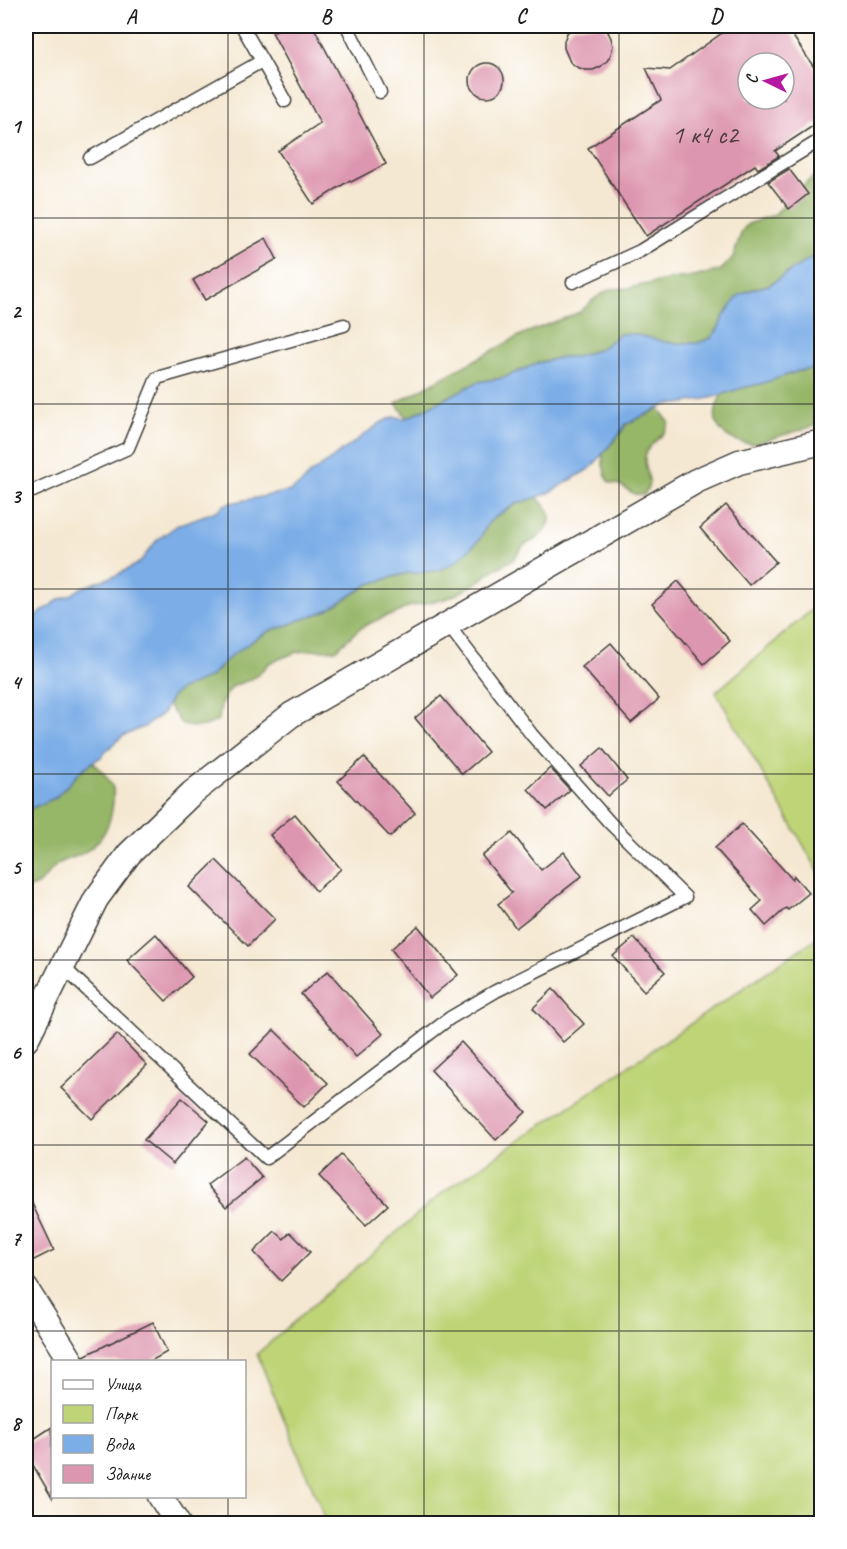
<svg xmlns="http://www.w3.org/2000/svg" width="847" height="1549" font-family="Caveat,sans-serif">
<rect width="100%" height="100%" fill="#fff"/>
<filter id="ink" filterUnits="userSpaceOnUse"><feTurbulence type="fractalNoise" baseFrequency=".0167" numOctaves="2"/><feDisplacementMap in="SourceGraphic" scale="12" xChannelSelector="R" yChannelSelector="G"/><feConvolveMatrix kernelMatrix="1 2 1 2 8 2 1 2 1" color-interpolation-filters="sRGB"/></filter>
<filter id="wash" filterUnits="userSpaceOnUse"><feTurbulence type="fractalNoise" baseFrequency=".008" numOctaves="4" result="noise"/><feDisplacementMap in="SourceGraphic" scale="24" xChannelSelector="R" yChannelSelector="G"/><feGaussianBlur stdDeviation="1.35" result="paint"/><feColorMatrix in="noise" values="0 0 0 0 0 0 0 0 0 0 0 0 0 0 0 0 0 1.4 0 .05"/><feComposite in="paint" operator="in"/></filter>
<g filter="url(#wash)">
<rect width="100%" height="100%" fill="#f5e8d2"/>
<!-- green -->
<g fill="#bed477" stroke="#6d784a" stroke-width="1.5">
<polygon points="821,602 821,876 716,692"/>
<polygon points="821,935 821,1523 327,1523 257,1354 442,1193"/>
</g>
<!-- forest -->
<g fill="#96b668" stroke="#596942" stroke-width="1.5">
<polygon points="821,171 821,254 815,255 769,285 753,289 739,296 724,316 718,329 711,338 698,343 684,344 656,341 645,337 620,334 600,349 576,357 563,357 549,360 538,363 503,378 478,382 407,418 396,403 523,334 580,312 594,299 610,289 629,288 677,278 694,277 721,270 728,263 733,257 742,231 748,224 774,215 806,183"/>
<path d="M 821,368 L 821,424 L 753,444 C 723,441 705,424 722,394 L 742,388 L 760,384 L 799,371 Z"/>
<path d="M 659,409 L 669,422 C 666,439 647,442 645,457 C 644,472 655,478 644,495 L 634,494 L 620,485 L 609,482 L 606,476 L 603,465 L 603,454 L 621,432 L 626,424 Z"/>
<path d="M 537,497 L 550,512 L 550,521 L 547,528 L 537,539 L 524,545 L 514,559 L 492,571 L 480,581 L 459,593 L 445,599 L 408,607 L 393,615 L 386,616 L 366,625 L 359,629 L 336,650 L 313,650 L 297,652 L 269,663 L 258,675 L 250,680 L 235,685 L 230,689 L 221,704 L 219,719 C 208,728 194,728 182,725 L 168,705 L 172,696 L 181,688 L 210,677 L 232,655 L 248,644 L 273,629 L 283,627 L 300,620 L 310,617 L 328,610 L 369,584 L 408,573 L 419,573 L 439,570 L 457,561 L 479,540 L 489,522 L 506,510 L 516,504 Z"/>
<path d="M 93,762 C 101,770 109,778 113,788 C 114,793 113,797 113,802 C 111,822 105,838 88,850 C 79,857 68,858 58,864 C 48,871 40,889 26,888 L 26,809 C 57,804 69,778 93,762 Z"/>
</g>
<!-- water -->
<polygon fill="#7bade7" stroke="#4c6482" stroke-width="1.5" points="821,254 821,368 799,371 760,384 742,388 711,398 679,404 668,404 626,424 621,432 591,468 547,494 516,504 506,510 489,522 479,540 457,561 449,566 439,570 419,573 407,573 369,584 328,610 310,617 300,620 283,627 273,629 257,638 232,655 210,677 181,689 172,696 163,713 144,727 123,736 115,742 101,757 84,768 55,798 32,808 26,809 26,623 60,599 71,595 81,588 117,575 139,563 157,540 178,525 216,511 226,504 290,491 300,485 309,475 382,422 394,417 407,418 478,382 503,378 538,363 563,357 576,357 600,349 620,334 633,334 670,343 698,343 711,338 718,329 724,316 738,296 753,289 769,285 815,255"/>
<g id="blocks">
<!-- building -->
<g fill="#dd96af" fill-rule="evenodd">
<polygon points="285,26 313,26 386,164 351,182 350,180 313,204 278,151 320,123 272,32"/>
<polygon points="574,26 601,26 607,30 611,38 613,46 611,54 607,61 600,67 593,70 585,70 577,67 570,62 564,48 564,41 567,33"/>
<path d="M 732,26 L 786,26 L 822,79 L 822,120 L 775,151 L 779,156 L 758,169 L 755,165 L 646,236 L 588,148 L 661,100 L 646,68 L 670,70 ZM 748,63 L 784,63 L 784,99 L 748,99 Z"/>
<circle cx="487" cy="80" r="17"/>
<polygon points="789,169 808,194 789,209 768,182"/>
<polygon points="266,238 277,259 205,300 193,280"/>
<polygon points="726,505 776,562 749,585 700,528"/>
<polygon points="678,581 730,641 704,664 652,604"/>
<polygon points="611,643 659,699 631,723 582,667"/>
<polygon points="441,696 488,752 462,774 415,718"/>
<polygon points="602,748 627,780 608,796 581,766"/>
<polygon points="364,757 415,813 390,837 338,781"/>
<polygon points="550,768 570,790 547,810 528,789"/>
<polygon points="295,814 341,869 316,891 270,835"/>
<polygon points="742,824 792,879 794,876 809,893 788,910 786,908 766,926 752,910 762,901 715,848"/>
<polygon points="512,833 541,870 564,852 582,876 516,928 498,904 512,893 482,856"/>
<polygon points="216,860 275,919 248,946 189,887"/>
<polygon points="418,926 458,975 430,998 391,949"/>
<polygon points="156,934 192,977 166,1001 127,960"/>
<polygon points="634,938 665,972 644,991 613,956"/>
<polygon points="328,971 383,1034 356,1057 301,994"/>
<polygon points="553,989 584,1024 563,1042 533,1008"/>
<polygon points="274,1030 328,1083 304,1107 250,1054"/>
<polygon points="117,1034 147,1065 92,1119 61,1088"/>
<polygon points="461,1042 526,1112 496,1140 431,1070"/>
<polygon points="182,1098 209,1121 173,1164 144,1140"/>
<polygon points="341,1155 388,1205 366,1225 319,1176"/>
<polygon points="244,1157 262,1178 226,1207 207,1185"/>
<polygon points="26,1191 54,1250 26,1264"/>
<polygon points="275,1231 284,1239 290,1232 310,1252 281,1281 254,1252"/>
<polygon points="153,1322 167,1352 149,1362 86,1362 84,1356"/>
<polygon points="52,1427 52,1498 26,1453 26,1444"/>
</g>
</g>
</g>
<g filter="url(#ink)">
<use href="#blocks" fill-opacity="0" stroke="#3d3b37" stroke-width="1.5"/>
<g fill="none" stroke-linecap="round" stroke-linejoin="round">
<!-- service casing -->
<g stroke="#3d3b37" stroke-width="15">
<g id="service">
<polyline points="242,26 285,101"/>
<polyline points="347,26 380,92"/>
<polyline points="90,158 262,61"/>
<polyline points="573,282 640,251 822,139"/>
<polyline points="26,489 33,491 128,448 157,378 344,325"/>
<polyline points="63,967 266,1158 450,1018 496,991 685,897 610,823 532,735 448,625"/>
</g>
</g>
<!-- minor casing -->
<g stroke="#3d3b37" stroke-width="27">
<g id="minor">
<polyline points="26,1040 96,899 129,854 192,793 291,715 696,481 739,462 822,442"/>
<polyline points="26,1289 72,1362"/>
<polyline points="160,1496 178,1524"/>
</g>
</g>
<!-- service -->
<use href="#service" stroke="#fff" stroke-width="12"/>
<!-- minor -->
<use href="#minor" stroke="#fff" stroke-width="24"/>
</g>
</g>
<!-- grid -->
<path fill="none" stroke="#1c1c1c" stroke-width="1.5" stroke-opacity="0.55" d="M 228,26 L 228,1362M 424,26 L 424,1524M 619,26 L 619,1524M 26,218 L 822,218M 26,404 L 822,404M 26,589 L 822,589M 26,774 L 822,774M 26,960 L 822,960M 26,1145 L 822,1145M 26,1331 L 822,1331M 228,1496 L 228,1524"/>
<g text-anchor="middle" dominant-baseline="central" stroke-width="4.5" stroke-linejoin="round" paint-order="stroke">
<!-- number labels -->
<g font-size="26" fill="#4c3a41">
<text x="705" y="134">1 к4 с2</text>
</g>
</g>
<!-- margin -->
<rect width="847" height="1549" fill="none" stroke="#fff" stroke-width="66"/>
<!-- legend -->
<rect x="51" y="1360" width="195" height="138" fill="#ffffff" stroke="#a4a4a4" stroke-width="1.5"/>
<rect x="63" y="1380" width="30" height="9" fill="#ffffff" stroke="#a4a4a4" stroke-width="1.5"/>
<text x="105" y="1390" font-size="18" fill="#1c1c1c">Улица</text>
<rect x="63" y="1405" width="30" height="18" fill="#bed477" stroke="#a4a4a4" stroke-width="1.5"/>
<text x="105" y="1420" font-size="18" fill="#1c1c1c">Парк</text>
<rect x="63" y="1435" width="30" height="18" fill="#7bade7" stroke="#a4a4a4" stroke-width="1.5"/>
<text x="105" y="1450" font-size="18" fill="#1c1c1c">Вода</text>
<rect x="63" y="1465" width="30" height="18" fill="#dd96af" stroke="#a4a4a4" stroke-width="1.5"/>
<text x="105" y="1480" font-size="18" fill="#1c1c1c">Здание</text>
<!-- north arrow -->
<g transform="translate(766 81) rotate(275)"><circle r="28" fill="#ffffff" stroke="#a4a4a4" stroke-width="1.5"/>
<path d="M0-4.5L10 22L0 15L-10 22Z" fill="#b5179e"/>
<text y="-9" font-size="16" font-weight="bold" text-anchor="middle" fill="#1c1c1c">С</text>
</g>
<rect x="33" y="33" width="781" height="1483" fill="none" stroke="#1c1c1c" stroke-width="2"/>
<g font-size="20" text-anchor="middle" font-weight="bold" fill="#1c1c1c">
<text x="131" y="23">A</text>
<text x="326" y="23">B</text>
<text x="521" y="23">C</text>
<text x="716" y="23">D</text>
<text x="16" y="133">1</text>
<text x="16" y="318">2</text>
<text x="16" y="503">3</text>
<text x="16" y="689">4</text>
<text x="16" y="874">5</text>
<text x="16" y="1059">6</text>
<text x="16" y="1245">7</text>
<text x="16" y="1430">8</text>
</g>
</svg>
